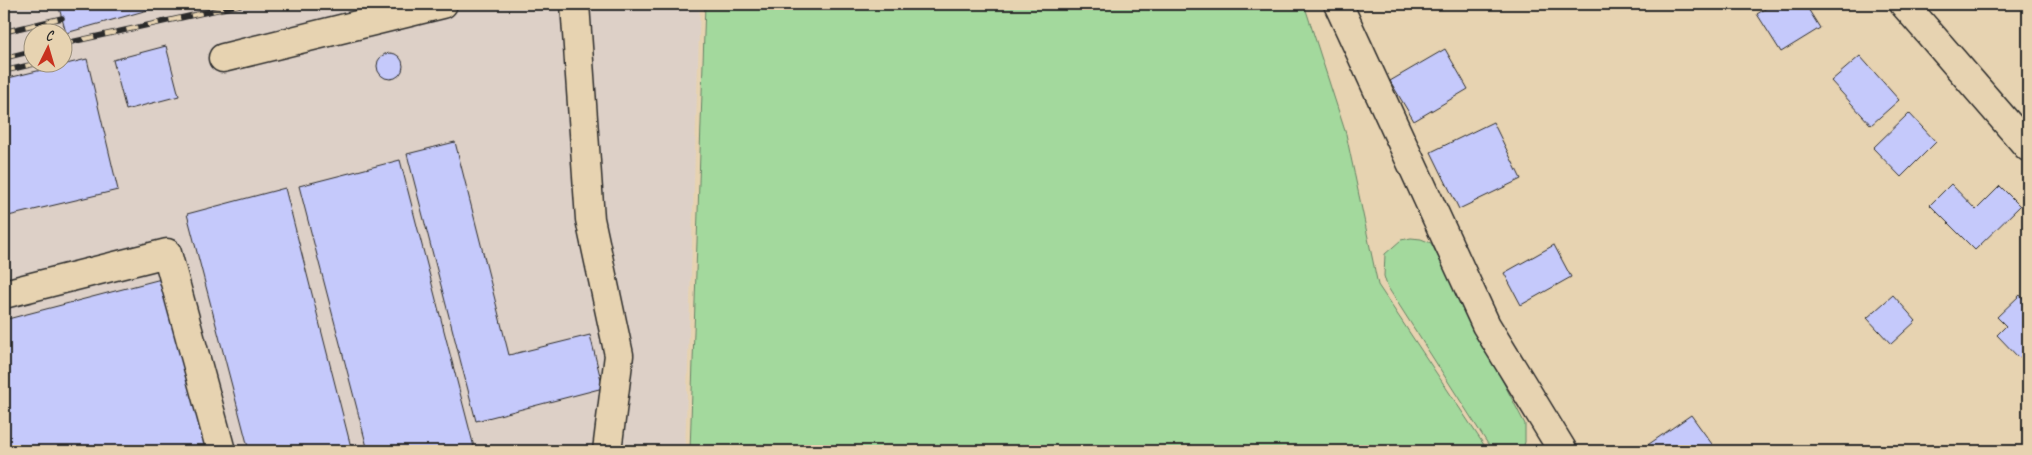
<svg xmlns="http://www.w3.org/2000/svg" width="2032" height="455" font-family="Caveat,sans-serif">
<rect width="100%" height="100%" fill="#e7d3b1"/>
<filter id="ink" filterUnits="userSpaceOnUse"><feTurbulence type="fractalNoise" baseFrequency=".02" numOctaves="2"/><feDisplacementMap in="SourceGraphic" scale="10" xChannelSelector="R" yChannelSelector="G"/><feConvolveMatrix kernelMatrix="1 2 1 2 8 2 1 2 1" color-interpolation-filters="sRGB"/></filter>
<g filter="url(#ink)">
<!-- built -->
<path fill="#ddd0c7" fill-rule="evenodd" d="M 4,4 L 700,4 L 685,451 L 4,451 ZM 32,32 L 62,32 L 62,62 L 32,62 Z"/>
<!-- green -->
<g fill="#a3d99d" stroke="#678264">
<polygon points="705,4 1304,4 1346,134 1378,285 1488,451 690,451"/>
<polygon points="1411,238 1421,239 1431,243 1525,424 1525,442 1522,451 1499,451 1488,444 1387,286 1384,276 1385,254 1401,240"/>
</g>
<!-- building -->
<g fill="#c5c9fb" stroke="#2b2b2b">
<polygon points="58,4 169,4 66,33"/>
<polygon points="1773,4 1805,4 1820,28 1781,52 1757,14"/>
<polygon points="166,46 179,96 126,110 113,60"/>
<polygon points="1445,49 1468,89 1414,121 1390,81"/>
<circle cx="390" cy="66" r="13"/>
<polygon points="1860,56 1899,100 1871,125 1831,81"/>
<polygon points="87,59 118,190 4,217 4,79"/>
<polygon points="1909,113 1936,142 1901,177 1873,148"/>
<polygon points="1493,122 1521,179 1459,209 1431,152"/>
<polygon points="455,142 509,355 590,335 603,388 476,421 407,154"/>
<polygon points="400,160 475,451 368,451 299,186"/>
<polygon points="1951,184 1976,210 2000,186 2020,206 1975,250 1930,205"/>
<polygon points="285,188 352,451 249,451 187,214"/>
<polygon points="1554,245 1571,277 1521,305 1504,273"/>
<polygon points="165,278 210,451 4,451 4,320"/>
<polygon points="1893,295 1916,321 1891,344 1867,318"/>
<polygon points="2020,295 2028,304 2028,350 2019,358 1997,335 2006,326 1997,317"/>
<polygon points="1691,415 1717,451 1639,451"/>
</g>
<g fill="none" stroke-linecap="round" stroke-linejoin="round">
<!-- minor casing -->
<g stroke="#2b2b2b" stroke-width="31">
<g id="minor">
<polyline points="575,4 590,219 619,355 607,451"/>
<polyline points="1338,4 1486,325 1563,451"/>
<polyline points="1904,4 2028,147"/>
<polyline points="223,58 443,4"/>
<polyline points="4,294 167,253 221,451"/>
</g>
</g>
<!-- path -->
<polyline stroke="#2b2b2b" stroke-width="3" stroke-dasharray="4 4" stroke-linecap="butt" points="2024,451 2028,447"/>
<!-- minor -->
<use href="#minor" stroke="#e7d3b1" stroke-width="28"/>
<!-- rail casing -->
<g stroke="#2b2b2b" stroke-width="5.5">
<g id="rail">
<polyline points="4,32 62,18"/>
<polyline points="62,44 244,4"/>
<polyline points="4,58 32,51"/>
<polyline points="4,71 34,64"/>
</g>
</g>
<!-- rail -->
<use href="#rail" stroke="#e7d3b1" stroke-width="4" stroke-dasharray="11" stroke-linecap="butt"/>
</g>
</g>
<!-- margin -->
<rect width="2032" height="455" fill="none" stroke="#e7d3b1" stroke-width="20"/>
<rect x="10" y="10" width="2012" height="435" fill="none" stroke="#2b2b2b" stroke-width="2" filter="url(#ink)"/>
<!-- north arrow -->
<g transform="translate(48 48) rotate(5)"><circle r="24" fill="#e7d3b1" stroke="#9c907b"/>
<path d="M0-4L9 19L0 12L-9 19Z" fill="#c8321e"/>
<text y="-8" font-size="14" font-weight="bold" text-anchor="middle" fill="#2b2b2b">С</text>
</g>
</svg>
